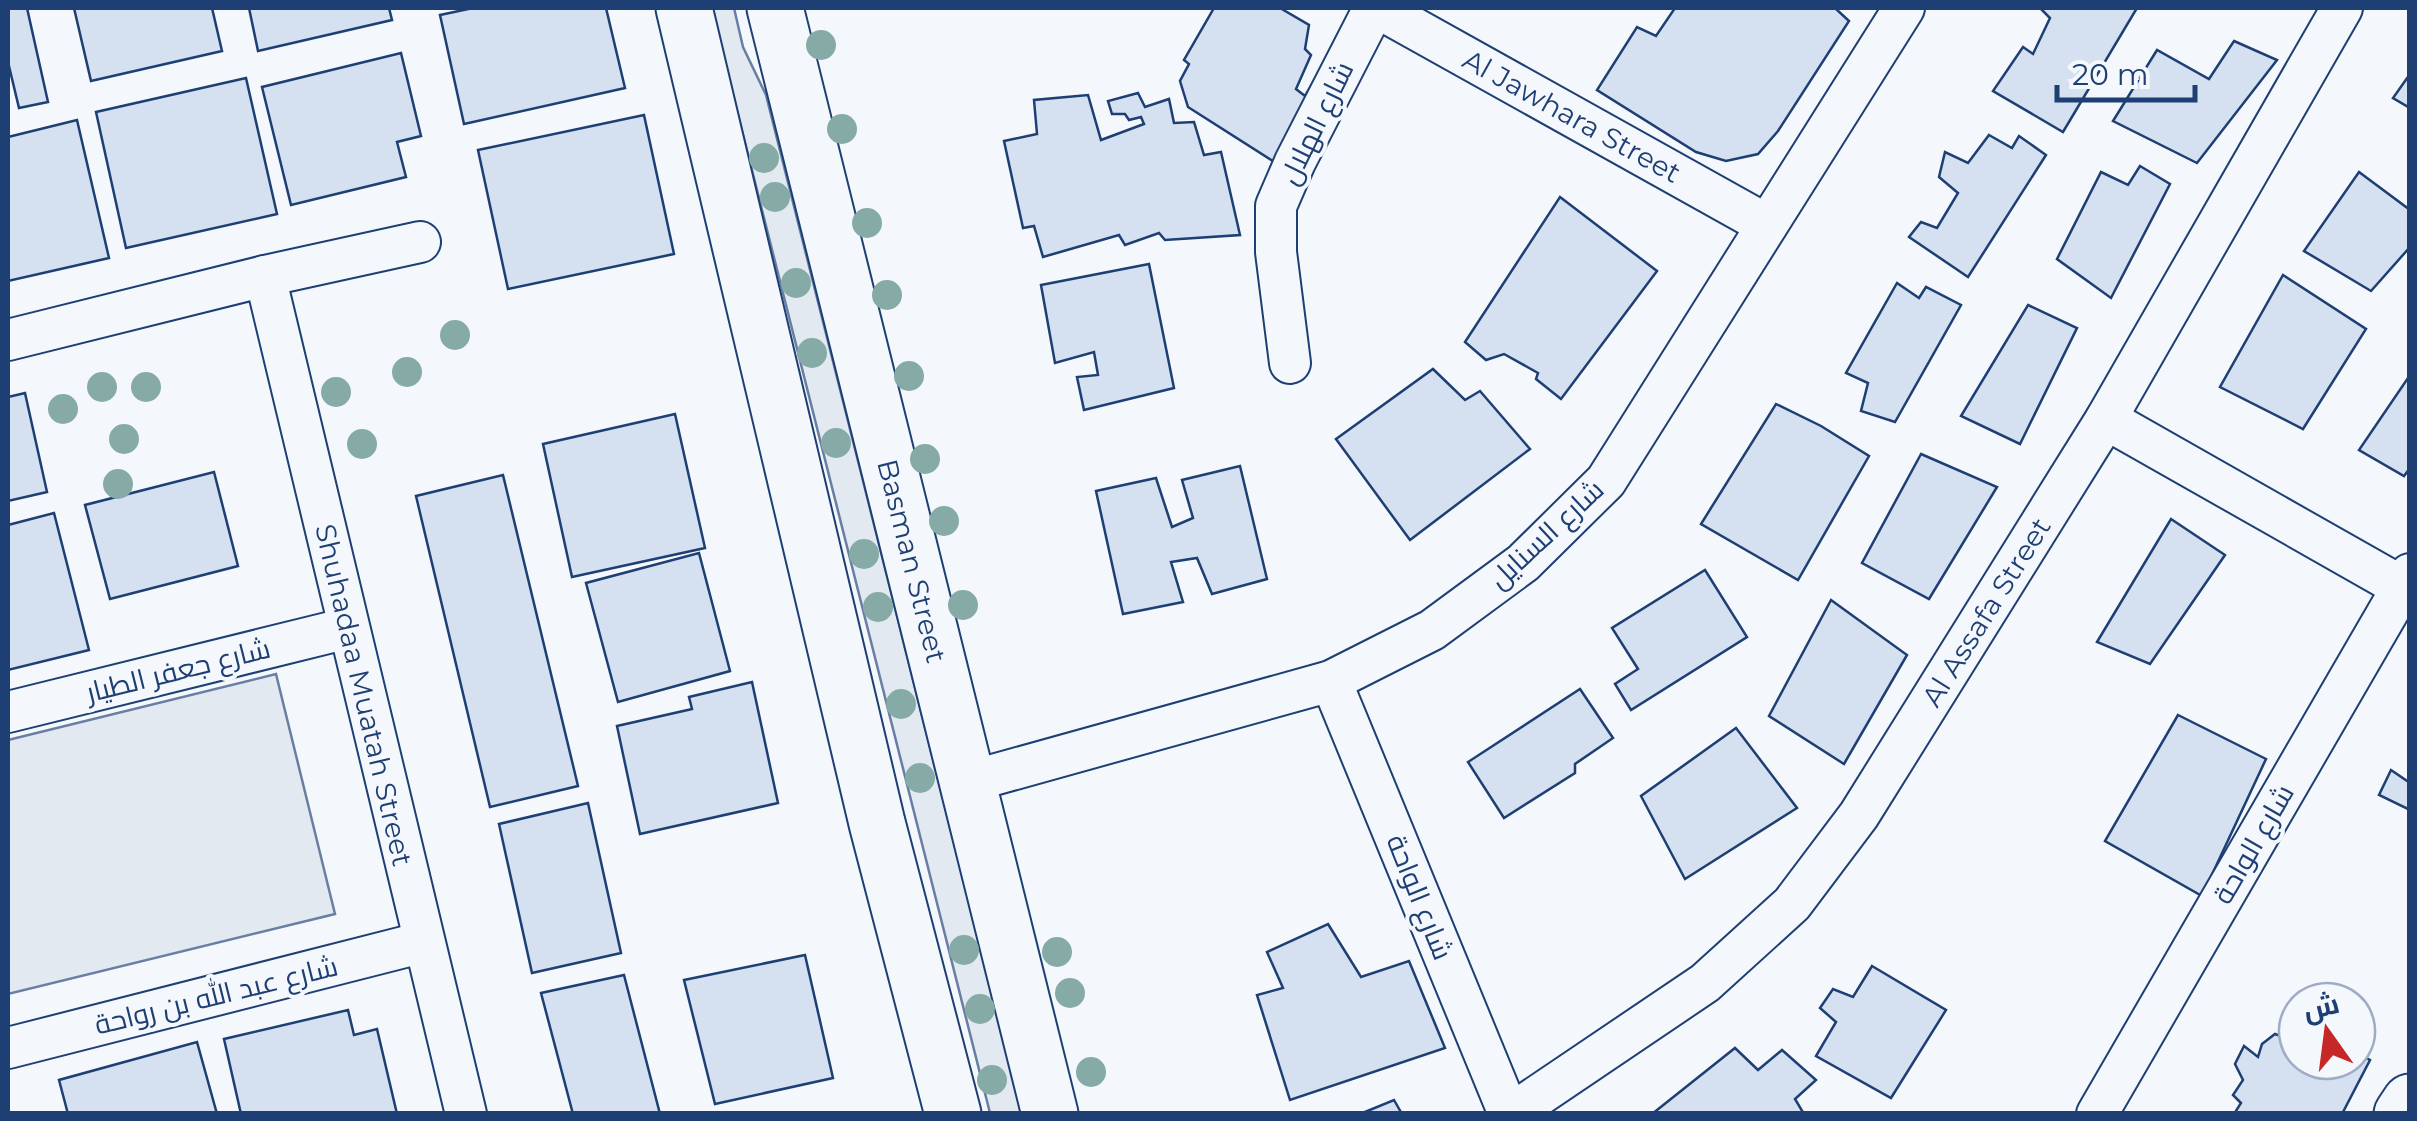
<svg xmlns="http://www.w3.org/2000/svg" width="2417" height="1121" font-family="Montserrat,Cairo,sans-serif">
<rect width="100%" height="100%" fill="#f4f7fb"/>
<!-- green -->
<g fill="#e3e9f0" stroke="#687fa3" stroke-width="2.5">
<polygon points="711,8 734,8 743,47 766,95 1022,1113 990,1113"/>
<polygon points="276,674 335,914 8,994 8,740"/>
</g>
<!-- building -->
<g fill="#d5e0f0" stroke="#1d3f73" stroke-width="2.5">
<polygon points="8,8 27,8 48,102 19,108 8,62"/>
<polygon points="74,8 212,8 222,51 91,81"/>
<polygon points="249,8 389,8 392,20 258,51"/>
<polygon points="473,8 606,8 625,88 464,124 440,15"/>
<polygon points="1214,8 1280,8 1309,25 1305,49 1311,55 1296,89 1305,96 1323,66 1279,165 1188,107 1180,81 1189,64 1184,60"/>
<polygon points="1675,8 1835,8 1849,21 1778,131 1758,154 1726,161 1696,152 1597,90 1637,27 1656,36"/>
<polygon points="2040,8 2137,8 2063,132 1993,91 2023,47 2033,54 2050,18"/>
<polygon points="2234,41 2277,60 2197,163 2113,121 2157,50 2209,79"/>
<polygon points="401,53 421,136 397,142 406,177 291,205 262,87"/>
<polygon points="2410,74 2410,108 2393,98"/>
<polygon points="246,78 277,214 126,248 96,112"/>
<polygon points="1138,93 1145,107 1169,99 1174,123 1194,122 1204,155 1221,152 1240,235 1165,240 1159,233 1125,245 1119,235 1043,257 1034,226 1023,228 1004,141 1037,134 1034,100 1088,95 1101,140 1144,124 1141,117 1129,120 1125,114 1112,114 1108,101"/>
<polygon points="644,115 674,254 508,289 478,150"/>
<polygon points="77,120 109,258 8,281 8,137"/>
<polygon points="1989,135 2012,148 2019,136 2046,155 1968,277 1909,237 1921,222 1937,228 1958,193 1939,177 1945,152 1968,163"/>
<polygon points="2140,166 2170,184 2111,298 2057,259 2101,172 2128,185"/>
<polygon points="2359,172 2410,210 2410,247 2371,291 2304,251"/>
<polygon points="1560,197 1657,271 1561,399 1536,379 1538,373 1504,354 1486,360 1465,342"/>
<polygon points="1149,264 1174,388 1084,410 1077,377 1098,375 1094,352 1055,363 1041,285"/>
<polygon points="2283,275 2366,329 2303,429 2220,387"/>
<polygon points="1897,283 1919,298 1926,287 1961,305 1895,422 1861,411 1868,383 1846,373"/>
<polygon points="2028,305 2077,328 2020,444 1961,416"/>
<polygon points="1433,369 1465,400 1480,391 1530,449 1410,540 1336,439"/>
<polygon points="2410,375 2410,468 2404,476 2359,450"/>
<polygon points="25,393 47,492 8,501 8,397"/>
<polygon points="1776,404 1821,426 1869,456 1798,580 1701,524"/>
<polygon points="675,414 705,548 572,577 543,444"/>
<polygon points="1921,454 1997,487 1929,599 1862,563"/>
<polygon points="1240,466 1267,579 1212,594 1197,558 1171,562 1183,602 1123,614 1096,491 1156,478 1172,527 1193,518 1182,480"/>
<polygon points="214,472 238,566 110,599 85,505"/>
<polygon points="503,475 578,786 490,807 416,496"/>
<polygon points="54,513 89,650 8,670 8,525"/>
<polygon points="2171,519 2225,555 2150,664 2097,642"/>
<polygon points="699,553 730,671 618,702 586,583"/>
<polygon points="1705,570 1747,637 1631,710 1615,684 1638,669 1612,628"/>
<polygon points="1831,600 1907,655 1844,764 1769,716"/>
<polygon points="752,682 778,803 640,834 617,726 692,709 689,697"/>
<polygon points="1580,689 1613,738 1575,764 1575,773 1504,818 1468,762"/>
<polygon points="2178,715 2266,759 2202,896 2105,841"/>
<polygon points="1736,728 1797,808 1685,879 1641,796"/>
<polygon points="2391,770 2410,783 2410,810 2379,795"/>
<polygon points="588,803 621,953 532,973 499,824"/>
<polygon points="1328,924 1361,977 1409,961 1445,1048 1290,1100 1257,995 1283,988 1267,952"/>
<polygon points="805,955 833,1078 715,1104 684,980"/>
<polygon points="1872,966 1946,1010 1891,1098 1816,1056 1836,1022 1820,1008 1833,989 1853,997"/>
<polygon points="624,975 660,1114 573,1114 541,993"/>
<polygon points="348,1010 354,1035 377,1029 397,1114 241,1114 224,1039"/>
<polygon points="2293,1019 2297,1021 2297,1061 2357,1061 2357,1053 2370,1060 2342,1114 2234,1114 2241,1103 2233,1095 2243,1080 2235,1064 2244,1046 2258,1057 2262,1044 2275,1034 2283,1037"/>
<polygon points="197,1042 217,1114 68,1114 59,1080"/>
<polygon points="1735,1048 1758,1070 1782,1050 1816,1080 1795,1099 1804,1114 1652,1114"/>
<polygon points="1394,1100 1402,1114 1360,1114"/>
</g>
<g fill="none" stroke-linecap="round" stroke-linejoin="round">
<!-- minor casing -->
<g stroke="#1d3f73" stroke-width="44">
<g id="minor">
<polyline points="1378,8 1767,225"/>
<polyline points="265,276 466,1114"/>
<polyline points="8,340 265,276 420,242"/>
<polyline points="1290,363 1276,252 1276,206 1295,162 1374,8"/>
<polyline points="2106,419 2402,587"/>
<polyline points="1331,681 1509,1114"/>
<polyline points="8,712 348,628"/>
<polyline points="968,782 1331,681 1432,630 1523,563 1606,481 1904,8"/>
<polyline points="8,1048 424,942"/>
<polyline points="1511,1114 1705,983 1792,904 1859,815 2106,419 2342,8"/>
<polyline points="2097,1114 2410,574"/>
</g>
</g>
<!-- primary casing -->
<g stroke="#1d3f73" stroke-width="59">
<g id="primary">
<polyline points="684,8 877,823 953,1114"/>
<polyline points="775,8 1050,1114"/>
</g>
</g>
<!-- trunk casing -->
<g stroke="#1d3f73" stroke-width="59">
<polyline id="trunk" points="2402,1114 2410,1102"/>
</g>
<!-- minor -->
<use href="#minor" stroke="#f4f7fb" stroke-width="40"/>
<!-- primary -->
<use href="#primary" stroke="#f4f7fb" stroke-width="55"/>
<!-- trunk -->
<use href="#trunk" stroke="#f4f7fb" stroke-width="55"/>
</g>
<!-- trees -->
<g fill="#86aba6">
<circle cx="821" cy="45" r="15"/>
<circle cx="842" cy="129" r="15"/>
<circle cx="764" cy="158" r="15"/>
<circle cx="775" cy="197" r="15"/>
<circle cx="867" cy="223" r="15"/>
<circle cx="796" cy="283" r="15"/>
<circle cx="887" cy="295" r="15"/>
<circle cx="455" cy="335" r="15"/>
<circle cx="812" cy="353" r="15"/>
<circle cx="407" cy="372" r="15"/>
<circle cx="909" cy="376" r="15"/>
<circle cx="102" cy="387" r="15"/>
<circle cx="146" cy="387" r="15"/>
<circle cx="336" cy="392" r="15"/>
<circle cx="63" cy="409" r="15"/>
<circle cx="124" cy="439" r="15"/>
<circle cx="836" cy="443" r="15"/>
<circle cx="362" cy="444" r="15"/>
<circle cx="925" cy="459" r="15"/>
<circle cx="118" cy="484" r="15"/>
<circle cx="944" cy="521" r="15"/>
<circle cx="864" cy="554" r="15"/>
<circle cx="963" cy="605" r="15"/>
<circle cx="878" cy="607" r="15"/>
<circle cx="901" cy="704" r="15"/>
<circle cx="920" cy="778" r="15"/>
<circle cx="964" cy="950" r="15"/>
<circle cx="1057" cy="952" r="15"/>
<circle cx="1070" cy="993" r="15"/>
<circle cx="980" cy="1009" r="15"/>
<circle cx="1091" cy="1072" r="15"/>
<circle cx="992" cy="1080" r="15"/>
</g>
<g text-anchor="middle" dominant-baseline="central" stroke-width="8" stroke-linejoin="round" paint-order="stroke">
<!-- street labels -->
<g font-size="28" fill="#1d3f73" stroke="#f4f7fb">
<text transform="translate(1572 116) rotate(29)">Al Jawhara Street</text>
<text transform="translate(1316 123) rotate(-64)">شارع الهلال</text>
<text transform="translate(1546 534) rotate(-43)">شارع السنايل</text>
<text transform="translate(912 561) rotate(76)">Basman Street</text>
<text transform="translate(1986 612) rotate(-58)">Al Assafa Street</text>
<text transform="translate(178 670) rotate(-14)">شارع جعفر الطيار</text>
<text transform="translate(364 695) rotate(77)">Shuhadaa Muatah Street</text>
<text transform="translate(2253 844) rotate(-60)">شارع الواحة</text>
<text transform="translate(1420 897) rotate(68)">شارع الواحة</text>
<text transform="translate(216 995) rotate(-14)">شارع عبد الله بن رواحة</text>
</g>
</g>
<!-- border -->
<rect width="2417" height="1121" fill="none" stroke="#1d3f73" stroke-width="20"/>
<!-- north arrow -->
<g transform="translate(2327 1031) rotate(346)"><circle r="48" fill="#f4f7fb" stroke="#9eadc5" stroke-width="2.5"/>
<path d="M0-8L18 38L0 25L-18 38Z" fill="#c62828"/>
<text y="-15" font-size="28" font-weight="bold" text-anchor="middle" fill="#1d3f73">ش</text>
</g>
<!-- scale -->
<path d="M2057 85v15h138v-15" fill="none" stroke="#1d3f73" stroke-width="5"/>
<text x="2072" y="85" font-size="30" fill="#1d3f73" stroke="#f4f7fb" stroke-width="8" paint-order="stroke">20 m</text>
</svg>
